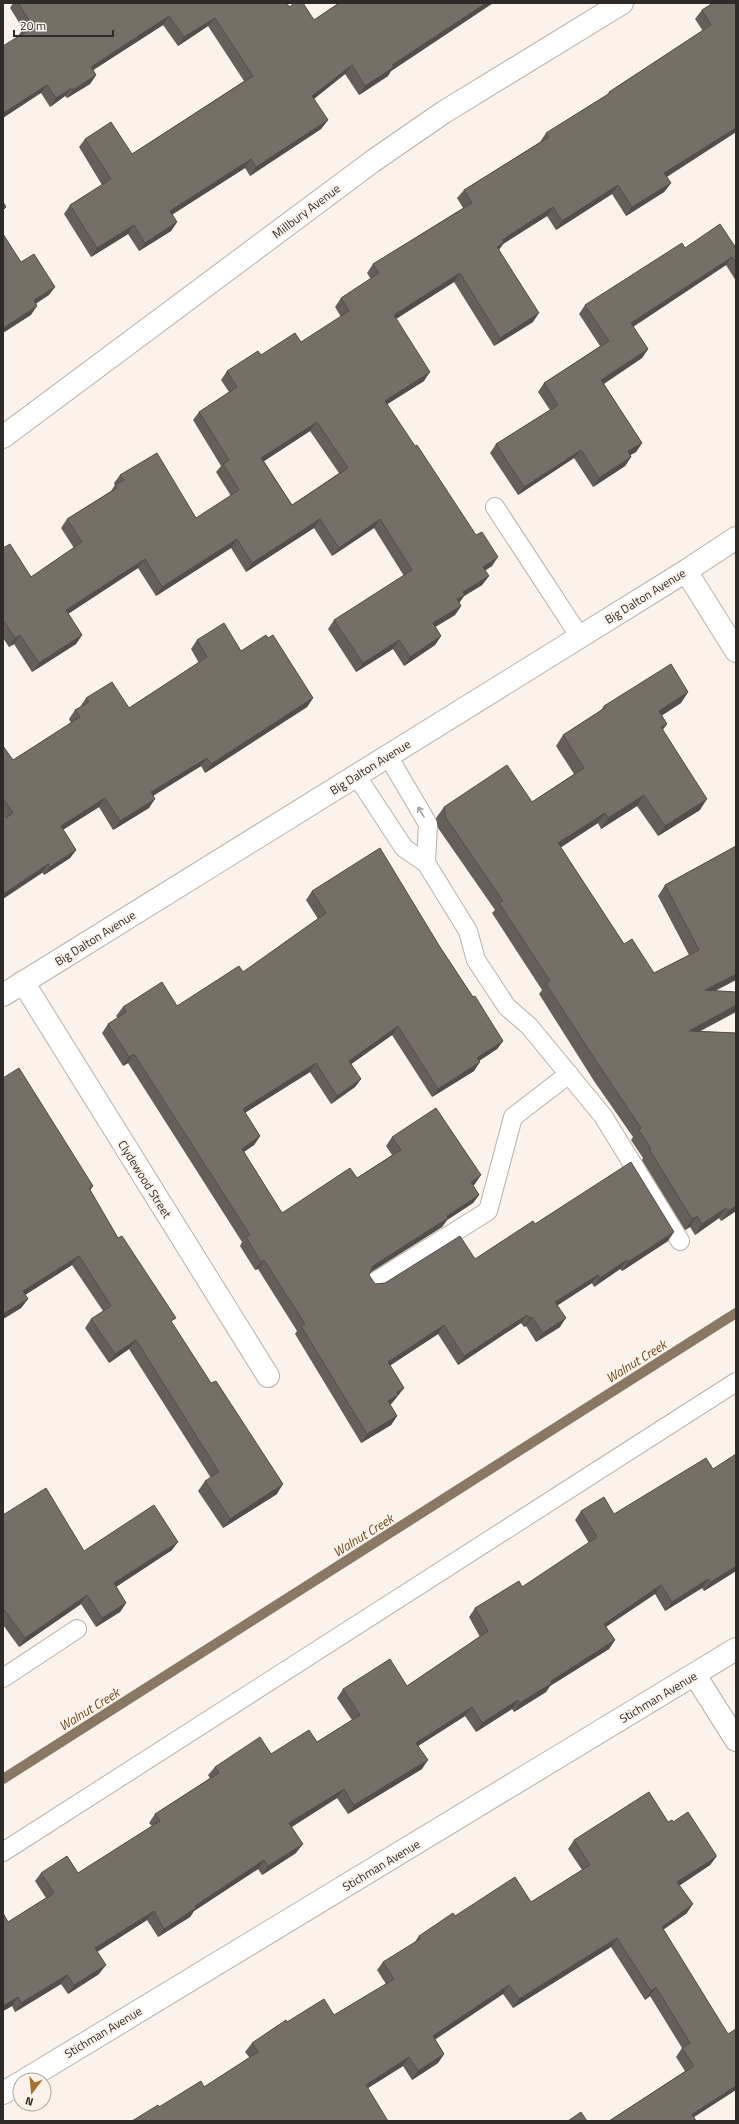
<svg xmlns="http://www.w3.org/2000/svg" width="739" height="2124" font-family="'Titillium Web',sans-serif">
<rect width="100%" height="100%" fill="#fbf3eb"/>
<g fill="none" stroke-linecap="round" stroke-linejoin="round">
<!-- stream -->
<polyline stroke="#8a7864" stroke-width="10" points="3,1779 736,1313"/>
<!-- service casing -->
<g stroke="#b7b0a8" stroke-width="20">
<g id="service">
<polyline points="495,507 580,637"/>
<polyline points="388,756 428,824 426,863"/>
<polyline points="356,775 404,848 426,863 468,931 476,960 507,1007 529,1026 603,1116 680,1241"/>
<polyline points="373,1283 488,1211 513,1117 569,1074"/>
<polyline points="3,1678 77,1629"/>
<polyline points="3,1852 736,1382"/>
</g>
</g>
<!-- minor casing -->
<g stroke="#b7b0a8" stroke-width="24">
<g id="minor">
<polyline points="3,437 373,161 444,112 622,3"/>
<polyline points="686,571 736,651"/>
<polyline points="23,982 268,1376"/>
<polyline points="3,995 686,571 736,538"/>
<polyline points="695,1675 736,1740"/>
<polyline points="25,2080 736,1649"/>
<polyline points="3,2093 20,2083"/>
</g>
</g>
<!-- service -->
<use href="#service" stroke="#fff" stroke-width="18"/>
<!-- minor -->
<use href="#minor" stroke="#fff" stroke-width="22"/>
</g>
<!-- wall -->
<g fill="#655f59" fill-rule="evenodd">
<polygon points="13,3 287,3 289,7 314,20 339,3 493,3 391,71 388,76 359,95 345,74 314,99 328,120 321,129 250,176 245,168 172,214 177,222 171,231 139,251 128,234 91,257 64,214 70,205 102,185 79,147 85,139 132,154 244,81 208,26 178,46 163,25 93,70 96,75 90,84 67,98 65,96 50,107 41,93 18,36 23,29 10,8"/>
<path d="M 736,3 L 736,132 L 667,177 L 671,183 L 664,192 L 626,216 L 612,194 L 556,230 L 547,216 L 503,244 L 499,250 L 533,322 L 494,346 L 454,282 L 396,319 L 424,381 L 387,404 L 492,566 L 485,570 L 489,576 L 482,585 L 464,596 L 459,603 L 461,606 L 455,615 L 435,627 L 441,636 L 435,645 L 404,666 L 393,649 L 356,672 L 328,629 L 334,620 L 404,576 L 374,528 L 332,556 L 314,528 L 246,572 L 231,548 L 156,596 L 138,568 L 68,614 L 82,635 L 76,644 L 32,672 L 14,644 L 9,647 L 3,638 L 3,548 L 31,577 L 74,548 L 61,528 L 67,519 L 111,491 L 115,485 L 114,483 L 120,475 L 196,518 L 231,496 L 216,472 L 221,466 L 193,420 L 199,412 L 229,392 L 221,380 L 227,371 L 261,355 L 301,342 L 341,317 L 335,307 L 341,298 L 371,279 L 367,273 L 373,264 L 463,208 L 457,198 L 464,190 L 540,142 L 546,133 L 607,95 L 609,92 L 703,31 L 695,19 L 702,10 ZM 310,431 L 339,473 L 292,505 L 264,461 Z"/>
<polygon points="685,248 736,248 736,281 726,265 633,327 648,349 642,358 604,384 642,443 636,452 630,455 631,457 625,466 593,487 574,458 518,495 490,453 496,444 550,410 538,392 544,383 600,346 579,314 585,305"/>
<polygon points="268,638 313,698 307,707 205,773 201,766 153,795 149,808 113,830 99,807 63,830 76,850 70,858 44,875 3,816 3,746 13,760 71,723 69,719 75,710 80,707 86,698 129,708 199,663 191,649 197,640 241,651"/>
<polygon points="688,692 681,703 662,715 663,730 700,810 658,836 637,806 601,829 598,823 560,847 624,944 654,973 689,955 658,896 665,885 736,846 716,991 700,1031 736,1033 736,1211 721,1221 719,1218 695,1235 690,1227 685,1230 642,1160 643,1158 631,1140 633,1137 594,1081 539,994 542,990 492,913 495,910 438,828 436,818 444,807 532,802 574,774 556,746 563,735 601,710 604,706"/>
<polygon points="312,891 440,947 473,997 503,1041 497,1049 479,1061 474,1071 432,1097 392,1035 351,1064 361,1079 355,1087 331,1104 310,1072 245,1113 260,1136 254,1145 244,1152 282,1213 357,1178 392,1155 386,1146 392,1137 475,1184 473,1185 479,1195 473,1203 447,1220 442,1227 370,1273 369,1275 375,1284 385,1283 475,1259 535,1224 668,1241 622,1271 620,1269 594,1287 592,1283 557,1305 560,1327 536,1342 526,1326 524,1327 521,1323 458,1365 438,1334 390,1365 404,1388 392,1403 390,1405 397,1416 391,1425 361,1443 295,1334 297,1331 258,1269 255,1270 240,1246 242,1242 128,1063 123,1066 102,1033 108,1024 118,1018 116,1016 123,1007 177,1006 243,972 318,919 306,900"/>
<polygon points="3,1078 93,1186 90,1191 118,1238 172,1323 277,1494 223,1528 198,1491 205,1481 211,1478 129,1349 109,1363 85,1328 91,1319 103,1311 72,1265 25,1295 28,1299 21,1308 3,1319"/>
<polygon points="581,1511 614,1514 736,1571 704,1591 702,1588 665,1611 655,1594 606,1627 615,1640 609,1649 550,1686 546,1692 514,1712 512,1709 476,1732 465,1716 418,1746 422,1769 348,1814 337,1798 292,1827 296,1853 262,1875 258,1869 194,1911 190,1917 158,1937 147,1920 97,1952 99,1974 68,1994 61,1984 15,2012 12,2006 3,2011 3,1913 8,1922 46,1898 35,1881 41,1873 78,1873 152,1826 149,1823 155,1814 210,1778 208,1775 215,1767 271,1754 317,1742 352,1720 337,1698 343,1689 407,1686 480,1637 469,1617 475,1608 522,1587 589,1543 575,1520"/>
<polygon points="3,1515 84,1551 172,1550 116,1587 126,1603 120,1612 96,1627 81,1604 19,1647 3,1625"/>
<polygon points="668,1822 716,1857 710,1865 679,1886 687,1913 663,1930 736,2090 609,2121 685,2071 676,2057 682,2048 650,1996 645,2000 611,1947 513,2008 503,1994 435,2039 444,2054 438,2063 412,2080 403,2066 368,2088 159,2107 204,2087 250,2058 245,2052 252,2043 287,2022 334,2015 386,1984 377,1970 383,1962 414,1943 419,1936 455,1916 531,1902 582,1870 568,1849 574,1840"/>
</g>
<!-- shaded-wall -->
<g fill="#524e49">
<polygon points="486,3 493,3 391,71 388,76 359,95 365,86 392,65"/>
<polygon points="169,16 163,25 84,76 91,67"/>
<polygon points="215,18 208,26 178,46 184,37"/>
<polygon points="352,65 345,74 306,105 312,96"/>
<polygon points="96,75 90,84 67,98 73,90"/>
<polygon points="47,85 41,93 3,118 3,113"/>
<polygon points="72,88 65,96 50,107 56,98"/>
<polygon points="328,120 321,129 250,176 256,167"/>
<polygon points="736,128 736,132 658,182 664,173"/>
<polygon points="251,159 245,168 164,220 170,211"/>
<polygon points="671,183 664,192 626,216 632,207"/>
<polygon points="618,185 612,194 556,230 562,221"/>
<polygon points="553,207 547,216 503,244 498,251 491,256 502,240"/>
<polygon points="177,222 171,231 139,251 145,243"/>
<polygon points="134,225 128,234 91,257 97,248"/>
<polygon points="732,257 726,265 625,332 631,323"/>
<polygon points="460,273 454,282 388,324 394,315"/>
<polygon points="55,287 49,295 28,309 34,300"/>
<polygon points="37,306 31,315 3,333 3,328"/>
<polygon points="539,313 533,322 494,346 500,338"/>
<polygon points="648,349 642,358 595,389 601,380"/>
<polygon points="430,372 424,381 378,410 385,401"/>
<polygon points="317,422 310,431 255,467 261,458"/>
<polygon points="642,443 636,452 622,460 628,451"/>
<polygon points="581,450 574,458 518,495 524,487"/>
<polygon points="631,457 625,466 593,487 599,478"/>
<polygon points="320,519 314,528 246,572 252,563"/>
<polygon points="380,519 374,528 332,556 339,548"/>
<polygon points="237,539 231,548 156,596 162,587"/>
<polygon points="498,557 492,566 477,576 483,567"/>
<polygon points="145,559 138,568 60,619 66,610"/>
<polygon points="489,576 482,585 464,596 459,603 451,608 463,592"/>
<polygon points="461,606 455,615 427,632 433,623"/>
<polygon points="20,635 14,644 9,647 15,638"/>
<polygon points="82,635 76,644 32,672 39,663"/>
<polygon points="441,636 435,645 404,666 410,657"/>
<polygon points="399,640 393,649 356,672 363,663"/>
<polygon points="688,692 681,703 652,722 659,711"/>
<polygon points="313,698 307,707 205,773 211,764"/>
<polygon points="667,724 660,734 661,727"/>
<polygon points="207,758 201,766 145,801 151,792"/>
<polygon points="644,795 637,806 601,829 608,818"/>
<polygon points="105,798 99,807 54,835 61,826"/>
<polygon points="155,799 149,808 113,830 120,821"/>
<polygon points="707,799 700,810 658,836 665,826"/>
<polygon points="605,813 598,823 551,854 558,843"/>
<polygon points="76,850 70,858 44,875 50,867"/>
<polygon points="48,864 42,873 3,899 3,894"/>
<polygon points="736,974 736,980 698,1000 705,990"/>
<polygon points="736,1005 736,1012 682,1041 689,1031"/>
<polygon points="398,1026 392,1035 343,1070 349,1061"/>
<polygon points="503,1041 497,1049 471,1066 477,1058"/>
<polygon points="134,1054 128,1063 123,1066 129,1057"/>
<polygon points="480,1062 474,1071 432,1097 438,1089"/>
<polygon points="316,1063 310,1072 236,1118 243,1109"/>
<polygon points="361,1079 355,1087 331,1104 337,1096"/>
<polygon points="260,1136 254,1145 235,1157 242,1149"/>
<polygon points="481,1175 475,1184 464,1191 471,1182"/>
<polygon points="479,1195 473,1203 447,1220 442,1227 367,1274 373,1266"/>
<polygon points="736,1206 736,1211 721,1221 728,1211"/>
<polygon points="726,1208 719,1218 695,1235 702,1224"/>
<polygon points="697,1216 690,1227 685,1230 692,1219"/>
<polygon points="674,1232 668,1241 622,1271 628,1262"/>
<polygon points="79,1256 72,1265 17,1300 23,1291"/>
<polygon points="264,1260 258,1269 255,1270 261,1262"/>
<polygon points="627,1260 620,1269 594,1287 600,1278"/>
<polygon points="598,1275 592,1283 549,1311 555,1302"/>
<polygon points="28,1299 21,1308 3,1319 3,1314"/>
<polygon points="527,1315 521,1323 458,1365 464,1356"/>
<polygon points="532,1317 526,1326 524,1327 530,1318"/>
<polygon points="566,1318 560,1327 536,1342 543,1333"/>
<polygon points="444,1325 438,1334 382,1371 388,1362"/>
<polygon points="136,1340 129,1349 109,1363 115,1354"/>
<polygon points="404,1388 392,1403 382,1410 388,1401 397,1392"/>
<polygon points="397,1416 391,1425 361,1443 367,1434"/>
<polygon points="283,1484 277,1494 223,1528 230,1519"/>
<polygon points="178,1542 172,1550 108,1592 114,1583"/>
<polygon points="736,1566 736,1571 704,1591 711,1582"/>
<polygon points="708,1579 702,1588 665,1611 672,1602"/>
<polygon points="661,1585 655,1594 598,1632 604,1624"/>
<polygon points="87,1595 81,1604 19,1647 25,1638"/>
<polygon points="126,1603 120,1612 96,1627 102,1618"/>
<polygon points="615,1640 609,1649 550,1686 546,1692 514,1712 520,1703 551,1681"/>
<polygon points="518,1700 512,1709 476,1732 482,1723"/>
<polygon points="472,1707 465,1716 410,1751 416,1743"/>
<polygon points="428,1760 422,1769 348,1814 354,1805"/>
<polygon points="344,1789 337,1798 283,1832 289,1823"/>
<polygon points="303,1844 296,1853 262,1875 268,1866"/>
<polygon points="716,1857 710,1865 671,1891 677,1882"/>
<polygon points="264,1860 258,1869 194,1911 190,1917 158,1937 164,1929 195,1906"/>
<polygon points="693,1904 687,1913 655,1935 662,1927"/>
<polygon points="154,1911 147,1920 89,1957 95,1948"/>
<polygon points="617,1938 611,1947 513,2008 519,1999"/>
<polygon points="106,1965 99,1974 68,1994 74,1985"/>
<polygon points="67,1975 61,1984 15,2012 21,2003"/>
<polygon points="509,1985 503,1994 427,2045 433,2036"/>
<polygon points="656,1987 650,1996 645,2000 651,1991"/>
<polygon points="18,1997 12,2006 3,2011 3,2006"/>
<polygon points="444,2054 438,2063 412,2080 418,2071"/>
<polygon points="409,2057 403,2066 360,2093 366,2085"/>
<polygon points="736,2086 736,2090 688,2121 692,2114"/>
</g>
<!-- building -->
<g fill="#756f68" stroke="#524e49" fill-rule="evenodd">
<polygon points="18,3 287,3 289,7 295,3 303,3 314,20 339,3 486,3 392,65 394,67 365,86 352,65 312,96 328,120 256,167 251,159 170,211 177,222 145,243 134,225 97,248 70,205 111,179 85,139 111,122 132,154 253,76 215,18 184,37 169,16 91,67 96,75 73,90 72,88 56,98 47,85 3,113 3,46 27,31 24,27 31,23"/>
<path d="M 713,3 L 736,3 L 736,128 L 664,173 L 671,183 L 632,207 L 618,185 L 562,221 L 553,207 L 502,240 L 504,242 L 497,247 L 539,313 L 500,338 L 460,273 L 394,315 L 430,372 L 385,401 L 415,446 L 417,445 L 476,535 L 482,532 L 498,557 L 483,567 L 489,576 L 463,592 L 465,595 L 457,599 L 461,606 L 433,623 L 441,636 L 410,657 L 399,640 L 363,663 L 334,620 L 412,570 L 380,519 L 339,548 L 320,519 L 252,563 L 237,539 L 162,587 L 145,559 L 66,610 L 82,635 L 39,663 L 20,635 L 15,638 L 3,620 L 3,548 L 10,544 L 31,577 L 82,542 L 67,519 L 117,488 L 115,485 L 124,480 L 120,475 L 157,453 L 196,518 L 239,490 L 223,464 L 229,460 L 199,412 L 237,387 L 227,371 L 258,351 L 261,355 L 295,333 L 301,342 L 349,311 L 341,298 L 379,273 L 373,264 L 472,203 L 464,190 L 549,137 L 546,133 L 610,93 L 609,92 L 711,25 L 702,10 ZM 317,422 L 348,468 L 292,505 L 261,458 Z"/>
<polygon points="3,202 6,207 3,210"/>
<polygon points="720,224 736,248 736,263 732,257 631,323 648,349 601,380 642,443 628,451 631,457 599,478 581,450 524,487 496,444 558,405 544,383 609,341 585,305 682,243 685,248"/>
<polygon points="3,234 21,262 34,254 55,287 34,300 37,306 3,328"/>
<polygon points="224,623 241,651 266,635 268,638 273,635 313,698 211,764 207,758 151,792 155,799 120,821 105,798 61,826 76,850 50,867 48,864 3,894 3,820 13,813 3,798 3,746 13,760 80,717 75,710 89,702 86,698 112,682 129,708 207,657 197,640"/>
<polygon points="671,664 688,692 659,711 667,724 661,727 707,799 665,826 644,795 608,818 605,813 558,843 624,944 632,939 654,973 699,950 665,885 736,846 736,974 705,990 736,992 736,1005 689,1031 736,1033 736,1206 728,1211 726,1208 702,1224 697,1216 692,1219 649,1149 651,1149 639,1130 641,1128 602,1070 546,984 550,981 499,903 503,901 446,818 444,807 507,765 532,802 584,768 563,735 605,708 604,706"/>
<polygon points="380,848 440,947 473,997 475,996 503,1041 477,1058 480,1062 438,1089 398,1026 349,1061 361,1079 337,1096 316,1063 243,1109 260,1136 242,1149 282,1213 350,1168 357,1178 401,1150 392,1137 436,1108 481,1175 471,1182 479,1195 447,1216 448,1218 373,1266 369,1275 375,1284 385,1283 460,1236 475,1259 533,1221 535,1224 631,1162 674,1232 628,1262 627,1260 600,1278 598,1275 555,1302 566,1318 543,1333 532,1317 530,1318 527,1315 464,1356 444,1325 388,1362 404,1388 397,1392 398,1395 388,1401 397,1416 367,1434 301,1326 305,1324 264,1260 261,1262 246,1237 250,1235 134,1054 129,1057 108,1024 126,1012 123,1007 162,982 177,1006 239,966 243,972 326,913 312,891"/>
<polygon points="19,1068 93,1186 89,1188 118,1238 122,1236 176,1318 171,1321 211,1383 216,1381 283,1484 230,1519 205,1481 219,1472 136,1340 115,1354 91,1319 111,1306 79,1256 23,1291 28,1299 3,1314 3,1078"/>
<polygon points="736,1454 736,1541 735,1541 736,1542 736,1566 711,1582 708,1579 672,1602 661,1585 604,1624 615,1640 551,1681 552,1683 520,1703 518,1700 482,1723 472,1707 416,1743 428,1760 354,1805 344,1789 289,1823 303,1844 268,1866 264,1860 195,1906 196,1908 164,1929 154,1911 95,1948 106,1965 74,1985 67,1975 21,2003 18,1997 3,2006 3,1913 8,1922 54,1893 41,1873 67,1856 78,1873 160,1821 155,1814 219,1773 215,1767 260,1737 271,1754 309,1730 317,1742 360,1715 343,1689 390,1659 407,1686 488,1631 475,1608 519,1581 522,1587 597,1537 581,1511 604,1497 614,1514 706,1458 713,1469"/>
<polygon points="46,1488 84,1551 154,1505 178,1542 114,1583 126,1603 102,1618 87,1595 25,1638 3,1608 3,1515"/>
<polygon points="649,1792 668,1822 672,1820 673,1822 688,1812 716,1855 716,1857 677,1882 693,1904 662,1927 728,2034 736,2029 736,2086 692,2114 696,2121 609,2121 694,2066 682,2048 690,2043 656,1987 651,1991 617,1938 519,1999 509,1985 433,2036 444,2054 418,2071 409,2057 366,2085 388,2121 132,2121 158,2105 159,2107 201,2081 204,2087 258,2052 252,2043 286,2020 287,2022 324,1999 334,2015 394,1979 383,1962 420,1939 419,1936 453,1913 455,1916 515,1877 531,1902 590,1865 574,1840"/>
<polygon points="581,2112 587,2121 568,2121"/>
</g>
<!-- one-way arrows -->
<defs><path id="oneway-shaft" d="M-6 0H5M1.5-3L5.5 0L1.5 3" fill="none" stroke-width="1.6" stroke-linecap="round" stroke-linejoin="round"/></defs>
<use stroke="#a1a09e" href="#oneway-shaft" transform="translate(421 812) rotate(-121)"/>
<g text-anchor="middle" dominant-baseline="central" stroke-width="4" stroke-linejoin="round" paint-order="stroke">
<!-- street labels -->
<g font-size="12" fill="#2e2b28" stroke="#fbf3eb">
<text transform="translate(306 211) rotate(-37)">Millbury Avenue</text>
<text transform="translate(645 596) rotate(-32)">Big Dalton Avenue</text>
<text transform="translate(370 767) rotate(-32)">Big Dalton Avenue</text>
<text transform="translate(95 938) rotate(-32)">Big Dalton Avenue</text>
<text transform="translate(145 1179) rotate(58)">Clydewood Street</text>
<text transform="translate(658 1697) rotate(-31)">Stichman Avenue</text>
<text transform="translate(381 1865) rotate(-31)">Stichman Avenue</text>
<text transform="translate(103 2032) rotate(-31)">Stichman Avenue</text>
</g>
<!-- water labels -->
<g font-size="13" font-style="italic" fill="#6b481a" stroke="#fbf3eb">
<text transform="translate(636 1361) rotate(-32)">Walnut Creek</text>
<text transform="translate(363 1535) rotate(-32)">Walnut Creek</text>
<text transform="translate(89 1709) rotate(-32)">Walnut Creek</text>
</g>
</g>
<!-- border -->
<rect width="739" height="2124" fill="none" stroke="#2e2b28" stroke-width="8"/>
<!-- north arrow -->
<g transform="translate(32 2092) rotate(196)"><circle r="19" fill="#fbf3eb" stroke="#a9a39d"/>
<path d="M0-3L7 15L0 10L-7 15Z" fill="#a8722c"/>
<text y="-6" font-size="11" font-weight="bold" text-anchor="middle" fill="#2e2b28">N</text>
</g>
<!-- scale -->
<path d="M14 30v6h99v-6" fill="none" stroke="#2e2b28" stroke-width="2"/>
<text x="20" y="30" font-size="12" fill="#2e2b28" stroke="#fbf3eb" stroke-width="3" paint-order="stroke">20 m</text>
</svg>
